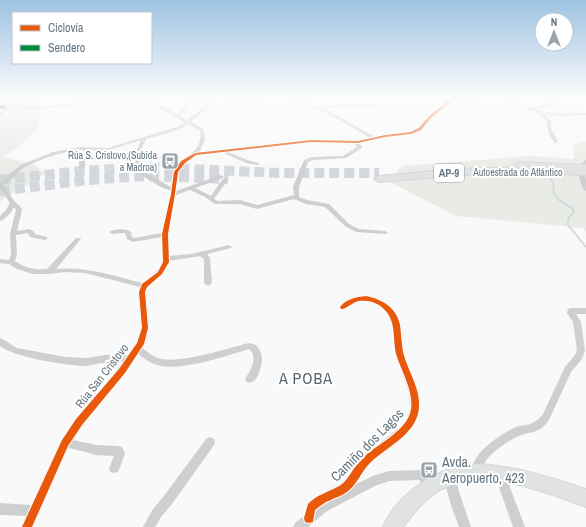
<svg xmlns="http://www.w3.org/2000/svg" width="586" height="527" font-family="'Archivo Narrow',sans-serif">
<rect width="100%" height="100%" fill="#f9f9f9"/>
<!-- green -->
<g fill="#e8ebe6">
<path d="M 0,98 L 38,98 C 39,103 41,109 41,113 C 41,133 18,147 3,157 L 33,164 L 45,174 L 0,201 Z"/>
<polygon points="586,141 586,232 583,228 456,216 388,181 402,166 531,156 574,159 574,145"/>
</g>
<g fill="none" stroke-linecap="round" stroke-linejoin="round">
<!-- stream -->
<polyline stroke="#ced6d9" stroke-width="1.5" points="545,173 553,182 554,194 559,200 573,209 574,212 568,219 568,225 586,247"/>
<!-- highway-tunnel-far1 -->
<polyline stroke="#d4d8dc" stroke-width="8" stroke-dasharray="8 4" stroke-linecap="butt" points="146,167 150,167"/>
<!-- highway-tunnel -->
<g stroke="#d4d8dc" stroke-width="10" stroke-dasharray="10 5" stroke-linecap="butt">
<polyline points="0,180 80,171 148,167 279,173 379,173"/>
<polyline points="0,191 88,180 144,176 228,179"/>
</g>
<!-- primary casing -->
<g stroke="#d5d6d7" stroke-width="2">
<path id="primary" d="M 480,464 C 517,467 551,477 586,489 L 586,507 C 542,491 486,467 440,490 C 425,498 414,513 403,527 L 383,527 C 395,498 426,476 455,467 C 463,465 472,465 480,464 Z"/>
</g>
<!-- highway casing -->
<g stroke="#d5d6d6" stroke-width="2">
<polygon id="highway" points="519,167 524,170 522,172 459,175 379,182 374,179 379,176 459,169"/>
</g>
<!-- street -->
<g fill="#cecfd0" fill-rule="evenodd">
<path d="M 14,98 L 18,98 L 11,106 L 36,107 L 125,99 L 155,102 L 177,114 L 193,98 L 197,98 L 180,116 L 187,120 L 203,108 L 209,98 L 213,98 L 206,110 L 191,121 L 204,130 L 205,140 L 199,152 L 311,140 L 352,140 L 354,139 L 358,141 L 370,138 C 343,122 315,103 283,99 C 265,97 234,106 219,98 L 290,98 L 309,103 L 321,108 L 335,105 L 378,105 L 380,106 L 379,107 L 335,107 L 325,109 L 375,137 L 410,132 L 418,128 L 428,116 L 450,99 L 488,98 L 486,99 L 452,101 L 432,118 L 422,130 L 411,134 L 385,137 L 359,143 L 362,147 L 362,148 L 346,158 L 313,160 L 308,162 L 299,187 L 299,197 L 307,200 L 329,204 L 349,224 L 359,229 L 385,231 L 388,233 L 387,234 L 356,232 L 345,226 L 325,207 L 306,204 L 294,199 L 257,209 L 240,204 L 215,204 L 205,197 L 190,190 L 176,195 L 168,234 L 169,256 L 191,254 L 229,245 L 232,247 L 231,248 L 207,254 L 210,258 L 212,283 L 208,286 L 204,283 L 204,259 L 200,256 L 169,261 L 163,275 L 147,287 L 146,292 L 149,328 L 142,348 C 147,351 152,356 158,358 C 176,365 229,348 249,343 L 256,345 C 259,348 261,352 262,357 C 262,365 258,386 247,382 L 245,379 C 250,371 259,357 249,349 C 225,356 181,372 157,365 C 150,363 144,358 138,354 C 118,384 93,410 73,440 L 96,445 L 118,446 L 122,447 L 125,454 L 118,472 L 114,473 L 110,472 L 109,468 L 114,456 L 95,455 L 90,453 L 68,448 L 33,527 L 21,527 L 26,516 L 0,515 L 0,503 L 31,505 L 61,440 L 76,419 L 123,362 C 117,362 111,362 105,363 C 99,363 93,365 86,366 C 68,366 13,357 0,346 L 0,338 C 6,340 11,345 17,348 L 66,357 L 87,358 L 105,355 L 128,355 L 136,343 L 141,328 L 138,292 L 140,287 L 85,273 L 65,272 L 49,274 L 33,274 L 17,269 L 9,264 L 0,263 L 0,259 L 9,260 L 11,255 L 10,234 L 16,210 L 14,207 C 11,213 6,219 0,221 L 0,216 L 6,210 L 10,203 L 0,188 L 0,182 L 4,181 L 11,173 L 21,165 L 53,152 L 80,147 L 108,148 L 174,128 L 185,123 L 153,104 L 125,101 L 36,109 L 10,108 L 0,116 L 0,113 ZM 189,124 L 200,131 C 204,154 181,155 174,172 C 172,176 172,182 171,187 L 141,170 L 140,152 L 146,139 L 178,130 ZM 141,140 L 136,152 L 135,171 L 159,186 L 171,191 L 162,233 L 134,238 L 132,237 L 131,232 C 126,228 114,229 109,232 L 112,234 L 125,233 L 127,239 L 133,242 L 162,237 C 163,265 165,265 143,283 C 114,276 86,266 56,269 L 80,240 L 81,239 L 80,238 L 76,238 L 47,269 C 35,270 25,268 15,261 L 17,255 L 16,235 L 28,233 L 30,237 L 45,240 L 48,238 L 47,237 L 35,234 L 33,231 L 29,229 L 17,231 L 22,210 L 20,206 L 15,202 L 3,185 C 12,182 17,172 25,167 C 37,160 69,149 84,150 L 79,161 L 79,168 L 82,170 L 85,168 L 85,161 L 89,150 L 108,150 ZM 311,142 L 354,143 L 357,147 L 343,156 L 312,157 L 304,160 L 293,187 L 294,195 L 257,205 L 240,200 L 218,201 L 214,199 L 228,180 L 227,179 L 223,179 L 221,181 L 211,196 L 195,188 L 223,178 L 224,177 L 221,175 L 176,191 L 179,172 L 185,163 L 196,155 L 222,152 L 246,163 L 259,165 L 259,163 L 250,161 L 228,152 Z"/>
<path d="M 497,98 L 503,98 L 531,108 L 548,104 L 560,98 L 565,98 L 550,106 L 535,109 C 552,115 569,113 586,113 L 586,115 L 561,116 L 546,115 L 551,121 L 551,128 L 558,142 L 556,143 C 550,139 547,129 547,121 L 540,114 Z"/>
<polygon points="586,160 586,165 584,168 586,181 586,191 583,189 579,177 578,168 584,161"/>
<path d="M 366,295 C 377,297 387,301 394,311 C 403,323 400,336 403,349 C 406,367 419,383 420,402 C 420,410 417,418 413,425 C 404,442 384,450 370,464 C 364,470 361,477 356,484 L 373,476 L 389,471 L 421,470 C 427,472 434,479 436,485 L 435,489 L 431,490 L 427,489 L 419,480 L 389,481 L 375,486 L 327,511 L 308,527 L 293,527 L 295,523 L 304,516 L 307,503 L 320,494 L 337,486 L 343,482 L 363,456 L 400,427 L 406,421 L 410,409 L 409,393 L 395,351 L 393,326 L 389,316 L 384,310 L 378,305 L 366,301 L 359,302 L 353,304 L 343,310 L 340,309 L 339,307 C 346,299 355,296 366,295 Z"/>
<path d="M 571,308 L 586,308 L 586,314 L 576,314 L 581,322 L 585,350 L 582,359 L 571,372 L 549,420 C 538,436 529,430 515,438 C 506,442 488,455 484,464 C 482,468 485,472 483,476 L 479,477 L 475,476 C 474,473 472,470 473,467 C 474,453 498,436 510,430 C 523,422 532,429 543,414 L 565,367 L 575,355 L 577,350 L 573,322 L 567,313 L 568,309 Z"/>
<polygon points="210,437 214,439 215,442 214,445 172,504 161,517 155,527 143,527 153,509 164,496 206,439"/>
<polygon points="499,468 503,469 525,527 513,527 494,473 495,469"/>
<path d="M 450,472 L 454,473 L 460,495 L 471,527 L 459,527 C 455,516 442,483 446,473 Z"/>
</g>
<!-- primary -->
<use href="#primary" fill="#e1e2e2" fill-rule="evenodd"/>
<!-- highway -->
<use href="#highway" fill="#e1e2e2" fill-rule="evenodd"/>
<!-- highway-bridge-far1 casing -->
<g stroke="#d5d6d6" stroke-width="10" stroke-linecap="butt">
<polyline id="highway-bridge-far1" points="516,167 519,167"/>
</g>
<!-- highway-bridge casing -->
<g stroke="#d5d6d6" stroke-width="12" stroke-linecap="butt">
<polyline id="highway-bridge" points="516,167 586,170"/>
</g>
<!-- highway-bridge-far1 -->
<use href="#highway-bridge-far1" stroke="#e1e2e2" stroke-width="8"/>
<!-- highway-bridge -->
<use href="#highway-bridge" stroke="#e1e2e2" stroke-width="10"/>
<!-- quiet -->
<g stroke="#00873e" stroke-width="3.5" stroke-dasharray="6 3.5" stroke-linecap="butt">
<polyline points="0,98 2,98"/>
<polyline points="0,107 9,107"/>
</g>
<!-- cycleway casing -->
<g stroke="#fff" stroke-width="2">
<g id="cycleway">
<polygon points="467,98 488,98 486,99 452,101 431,118 421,130 411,134 385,137 358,143 311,142 196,155 185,163 178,172 175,194 168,234 169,262 162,274 147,287 145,292 148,328 144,344 125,373 82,425 68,446 32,527 22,527 62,440 76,419 119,369 137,343 142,328 139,292 142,284 158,272 163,262 162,234 171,194 174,172 181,161 195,153 311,140 358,141 385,135 410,132 419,128 429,116 450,99"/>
<path d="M 366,296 C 382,299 397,308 400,325 C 401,331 401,338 402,344 C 403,364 418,381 419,402 C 421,433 388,445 370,463 C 361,472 357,485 347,492 C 342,496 336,497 331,500 C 325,502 320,506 315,510 L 313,522 L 309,523 L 305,522 L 304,518 L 308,504 C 312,500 317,496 323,494 C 329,490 336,489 342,484 C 349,478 352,470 358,463 C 372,446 400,436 409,416 C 417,397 403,375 397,357 C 391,338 399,319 379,305 C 373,301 366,300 359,301 C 353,302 349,307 343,309 L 341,309 L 340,307 C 346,299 356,297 366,296 Z"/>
</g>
</g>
<!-- cycleway -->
<use href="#cycleway" fill="#e8590c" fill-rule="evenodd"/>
</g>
<!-- sky -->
<linearGradient id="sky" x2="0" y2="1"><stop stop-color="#9dc2e2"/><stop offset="0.57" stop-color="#fcfcfc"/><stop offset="1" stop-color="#fcfcfc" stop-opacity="0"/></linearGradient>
<rect width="586" height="172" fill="url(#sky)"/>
<!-- icons -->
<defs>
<g id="bus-square" transform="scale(0.9)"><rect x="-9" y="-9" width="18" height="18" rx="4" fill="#99a4ac" stroke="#fff"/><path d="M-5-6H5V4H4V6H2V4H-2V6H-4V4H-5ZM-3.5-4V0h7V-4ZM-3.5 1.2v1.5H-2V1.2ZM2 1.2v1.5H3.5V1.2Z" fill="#fff"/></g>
</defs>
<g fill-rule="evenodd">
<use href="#bus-square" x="170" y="161"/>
<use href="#bus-square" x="429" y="470"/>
</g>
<g text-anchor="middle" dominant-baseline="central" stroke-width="4" stroke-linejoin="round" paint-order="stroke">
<!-- far-poi labels -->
<g font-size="10" fill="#657683" stroke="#fff" text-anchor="end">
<text x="157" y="155">Rúa S. Cristovo,(Subida<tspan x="157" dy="12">a Madroa)</tspan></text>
</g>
<!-- far-street labels -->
<g font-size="10" fill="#657683" stroke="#fff">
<text x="518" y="172">Autoestrada do Atlántico</text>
</g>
<!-- shield labels -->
<rect fill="#fff" stroke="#939fa8" stroke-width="1" x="434" y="164" width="30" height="18" rx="3"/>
<g font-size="11" font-weight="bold" fill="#657683">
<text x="449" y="173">AP-9</text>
</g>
<!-- street labels -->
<g font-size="12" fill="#657683" stroke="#fff">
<text transform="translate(102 376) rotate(-52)">Rúa San Cristovo</text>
</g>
<!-- near-street labels -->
<g font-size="14" fill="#657683" stroke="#fff">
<text transform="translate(367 445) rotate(-45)">Camiño dos Lagos</text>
</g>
<!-- near-poi labels -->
<g font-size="14" fill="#657683" stroke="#fff" text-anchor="start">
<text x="442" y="462">Avda.<tspan x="442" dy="16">Aeropuerto, 423</tspan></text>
</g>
<!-- near-neighbourhood labels -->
<g font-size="16" letter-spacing="1" fill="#57646e" stroke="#fff">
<text x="306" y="378">A POBA</text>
</g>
</g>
<!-- legend -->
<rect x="12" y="12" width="140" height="52" fill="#ffffff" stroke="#c1c8cd"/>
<rect x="20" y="25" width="20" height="6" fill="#e8590c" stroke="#c1c8cd"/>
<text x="48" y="32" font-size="12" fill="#657683">Ciclovía</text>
<rect x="20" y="45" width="20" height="6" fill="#00873e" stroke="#c1c8cd"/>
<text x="48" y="52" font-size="12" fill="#657683">Sendero</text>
<!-- north arrow -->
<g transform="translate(554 32)"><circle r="19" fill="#ffffff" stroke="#c1c8cd"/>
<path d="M0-3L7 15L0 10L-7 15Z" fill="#99a4ac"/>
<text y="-6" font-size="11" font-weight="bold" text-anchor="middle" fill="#657683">N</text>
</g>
</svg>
